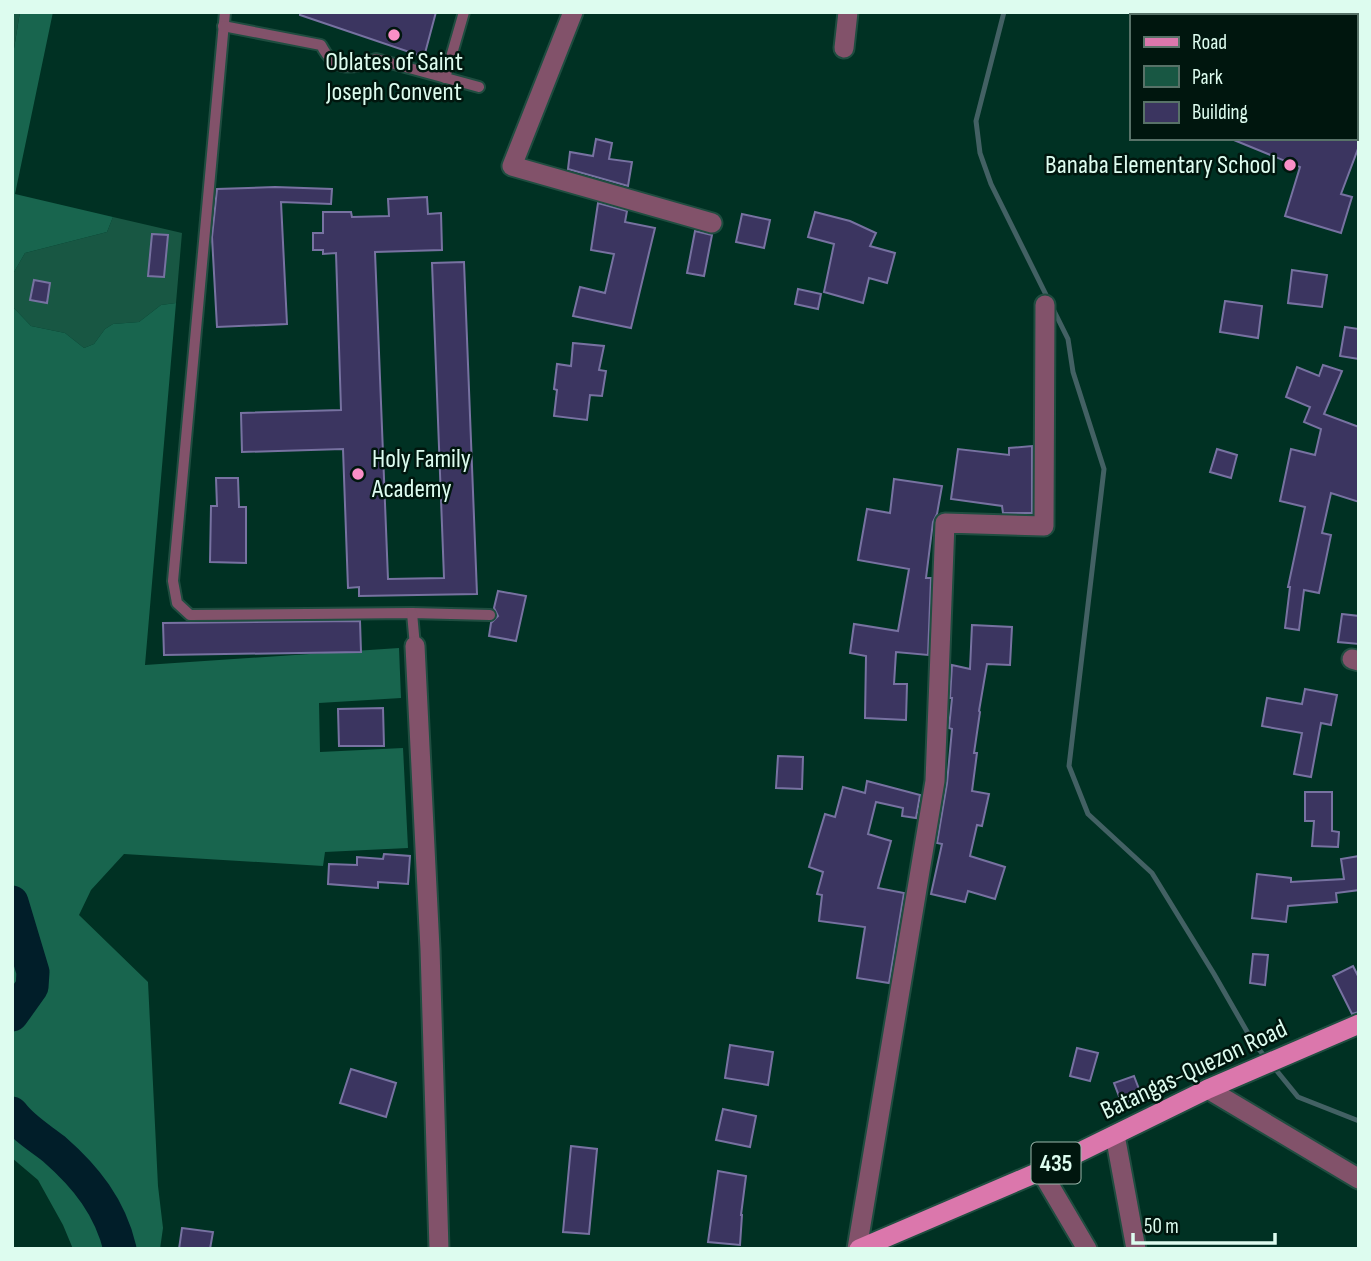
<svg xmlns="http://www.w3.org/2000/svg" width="1371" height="1261" font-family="'Sofia Sans Condensed',sans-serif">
<rect width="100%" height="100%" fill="#003123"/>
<!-- green -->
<g fill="#185743">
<polygon points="12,12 20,12 12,61"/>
<polygon points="113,217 182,233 176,303 161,305 139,322 113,324 105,329 94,344 84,348 65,333 31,326 12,306 14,272 25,253 107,232"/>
</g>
<!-- forest -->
<g fill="#18654e">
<polygon points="20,12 53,12 15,194 113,217 107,232 25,253 14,272 12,295 12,61"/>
<polygon points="176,303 145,665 399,648 401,698 319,703 320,752 403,748 408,848 325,852 323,866 124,854 91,890 79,915 148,982 158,1186 163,1228 160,1249 73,1249 63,1225 38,1180 12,1158 12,306 31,326 65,333 84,348 94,344 105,329 113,324 139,322 161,305"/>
</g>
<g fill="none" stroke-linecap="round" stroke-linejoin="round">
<!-- stream -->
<g stroke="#436164" stroke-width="5">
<polyline points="1004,12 976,121 980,153 991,184 1068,339 1073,372 1104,469 1069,766 1088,814 1152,873 1214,974 1253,1042 1266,1058"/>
<polyline points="1272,1065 1298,1097 1359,1121"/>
</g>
<!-- river -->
<g stroke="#011e29" stroke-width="33">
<polyline points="12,902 33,972 32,987 12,1015"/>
<path d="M 12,1113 C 23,1128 40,1138 54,1149 C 86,1177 110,1207 120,1249"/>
</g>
</g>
<!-- building -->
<g fill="#3b3560" stroke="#7772a1" stroke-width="2">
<polygon points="300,12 436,12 424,57 300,15"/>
<polygon points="1229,138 1359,138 1359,146 1341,194 1352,197 1341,233 1285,216 1300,167"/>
<polygon points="596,139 612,143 609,159 632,162 628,186 568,169 570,152 593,156"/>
<polygon points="275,187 332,189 331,204 281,202 287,324 217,327 212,237 217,189"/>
<polygon points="427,197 428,214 441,213 442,250 375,252 388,579 444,578 432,263 464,262 477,594 359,596 359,587 348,588 343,449 242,452 241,413 341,410 336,253 323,254 323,250 313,250 313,233 323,233 323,212 351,212 352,217 389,216 388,199"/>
<polygon points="598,203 627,211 625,222 655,228 631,328 573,316 580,287 605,293 614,254 591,250"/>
<polygon points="815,212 850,221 876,233 870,246 895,253 887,283 869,278 863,303 824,292 834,244 808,237"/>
<polygon points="742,214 770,220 764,248 736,242"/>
<polygon points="695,231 712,235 704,276 687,273"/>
<polygon points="152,234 168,235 164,277 148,276"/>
<polygon points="1292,270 1327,275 1322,307 1288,303"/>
<polygon points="34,280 50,283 47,303 30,300"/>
<polygon points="798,289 821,294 818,309 795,304"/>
<polygon points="1225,301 1262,306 1258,338 1220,332"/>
<polygon points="1345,327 1359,329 1359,359 1340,356"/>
<polygon points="573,343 604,346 599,370 606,371 602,396 590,395 587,420 554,416 557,390 554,389 557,364 571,366"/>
<polygon points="1323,365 1342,371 1324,414 1359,427 1359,502 1331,493 1322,533 1331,535 1319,593 1304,590 1299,630 1285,628 1290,587 1288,587 1305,507 1280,501 1291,449 1315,455 1321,429 1304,422 1310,407 1286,397 1297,367 1319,376"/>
<polygon points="1032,446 1032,513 1003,513 1002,506 951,499 958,449 1009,455 1009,448"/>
<polygon points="1217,449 1237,455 1231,478 1210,472"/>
<polygon points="216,478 238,478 239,507 246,507 246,563 210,562 211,506 217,506"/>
<polygon points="894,479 942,486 937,514 933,522 926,578 931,578 928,655 896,652 894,684 907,684 906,720 865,718 866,656 850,653 854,624 898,631 909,569 858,560 867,509 890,513"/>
<polygon points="498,591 526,596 516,641 489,636 491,623 498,616 494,608"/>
<polygon points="1342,614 1359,616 1359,644 1338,642"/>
<polygon points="360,621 361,652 164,655 163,623"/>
<polygon points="972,625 1012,627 1010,665 987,664 979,711 980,712 974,753 977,753 972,791 989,794 982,826 977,825 970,856 1005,867 995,899 968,891 965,902 931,894 942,844 937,843 947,783 952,729 949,728 952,698 950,698 952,665 970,669"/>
<polygon points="1305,689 1337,695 1331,725 1321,723 1311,777 1294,774 1302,733 1262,726 1267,698 1302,704"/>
<polygon points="383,708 384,746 339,746 338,709"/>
<polygon points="778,756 803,757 802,789 776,788"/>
<polygon points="867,781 920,795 916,818 902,816 903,808 876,802 868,834 891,841 878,888 904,893 889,983 857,978 865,927 819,921 822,895 817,894 823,872 809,867 825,814 835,817 843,787 865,793"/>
<polygon points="1305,792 1332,792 1332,831 1339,832 1338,847 1312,846 1314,821 1305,821"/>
<polygon points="384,854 410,856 408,884 378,882 378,888 328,884 329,864 357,865 357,857 383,859"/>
<polygon points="1359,856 1359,890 1336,893 1337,902 1288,906 1286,922 1252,918 1257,874 1291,878 1291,882 1344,879 1341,859"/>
<polygon points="1253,954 1268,955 1265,985 1250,983"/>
<polygon points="1353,966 1359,978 1359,1012 1352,1014 1333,976"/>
<polygon points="730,1045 773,1052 768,1085 725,1078"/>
<polygon points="1077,1048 1098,1053 1090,1081 1070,1076"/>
<polygon points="351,1069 396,1083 386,1117 340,1103"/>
<polygon points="1134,1076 1142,1097 1122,1104 1114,1083"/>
<polygon points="723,1109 756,1116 750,1147 716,1140"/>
<polygon points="571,1146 597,1149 589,1234 563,1232"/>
<polygon points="718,1171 746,1176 741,1215 742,1215 740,1245 708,1242"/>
<polygon points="182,1228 213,1232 210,1249 179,1249"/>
</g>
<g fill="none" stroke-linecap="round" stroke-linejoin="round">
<!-- service casing -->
<g stroke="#1f4d40" stroke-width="14">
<g id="service">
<polyline points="225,12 173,581 177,603 190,615 412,613 490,615"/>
<path d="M 223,26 L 321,45 C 335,72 351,70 376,59 L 479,87"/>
<polyline points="445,78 464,12"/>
<polyline points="412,613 415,646"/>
</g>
</g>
<!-- minor casing -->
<g stroke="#1f4d40" stroke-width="23">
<g id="minor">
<polyline points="573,12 512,166 712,223"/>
<polyline points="844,48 848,12"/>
<polyline points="415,646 430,949 439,1249"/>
<polyline points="1352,659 1359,661"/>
<polyline points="1115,1135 1136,1249"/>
<polyline points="1041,1171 1087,1249"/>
<polyline points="857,1249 935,781 945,523 1044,526 1045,305"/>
</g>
</g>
<!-- tertiary casing -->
<g stroke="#1f4d40" stroke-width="23">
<g id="tertiary">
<polyline points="1263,12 1273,16"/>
<polyline points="1355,44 1359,45"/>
<polyline points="1208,1089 1359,1179"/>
</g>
</g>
<!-- primary casing -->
<g stroke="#1f4d40" stroke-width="23">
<polyline id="primary" points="859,1249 1041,1171 1208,1089 1359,1024"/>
</g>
<!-- service -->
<use href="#service" stroke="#82526a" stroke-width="10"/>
<!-- minor -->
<use href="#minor" stroke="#82526a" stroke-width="19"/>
<!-- tertiary -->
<use href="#tertiary" stroke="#82526a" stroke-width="19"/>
<!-- primary -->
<use href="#primary" stroke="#db77ac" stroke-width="19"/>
</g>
<!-- markers -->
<g fill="#fa8fc7" stroke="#00160e" stroke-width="2.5">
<circle cx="394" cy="35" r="7"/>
<circle cx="1290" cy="165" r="7"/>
<circle cx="358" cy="474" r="7"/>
</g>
<g text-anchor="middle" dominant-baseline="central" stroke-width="5" stroke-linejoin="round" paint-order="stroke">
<!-- shield labels -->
<rect fill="#00160e" stroke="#9bb7ac" stroke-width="2" x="1031.5" y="1142.5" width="49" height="41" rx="5"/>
<g font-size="24" font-weight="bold" fill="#ddfcef">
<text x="1056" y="1163">435</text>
</g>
<!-- poi labels -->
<g font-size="26" fill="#ddfcef" stroke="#00160e">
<text x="394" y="62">Oblates of Saint<tspan x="394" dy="30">Joseph Convent</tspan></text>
<text x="1276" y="165" text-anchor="end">Banaba Elementary School</text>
<text x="372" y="459" text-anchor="start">Holy Family<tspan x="372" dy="30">Academy</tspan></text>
</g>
<!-- street labels -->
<g font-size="26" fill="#ddfcef" stroke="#00160e">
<text transform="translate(1194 1070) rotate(-25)">Batangas-Quezon Road</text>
</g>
</g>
<!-- border -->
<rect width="1371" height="1261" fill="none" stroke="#ddfcef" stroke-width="28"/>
<!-- legend -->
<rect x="1130" y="14" width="228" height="126" fill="#00160e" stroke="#587268" stroke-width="2"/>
<rect x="1144" y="37" width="35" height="10" fill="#db77ac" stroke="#587268" stroke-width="2"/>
<text x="1192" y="49" font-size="21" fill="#ddfcef">Road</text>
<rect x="1144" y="66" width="35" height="21" fill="#185743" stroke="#587268" stroke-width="2"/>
<text x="1192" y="84" font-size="21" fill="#ddfcef">Park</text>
<rect x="1144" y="102" width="35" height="21" fill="#3b3560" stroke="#587268" stroke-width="2"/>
<text x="1192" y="119" font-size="21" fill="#ddfcef">Building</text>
<!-- scale -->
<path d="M1133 1233v10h142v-10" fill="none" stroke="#ddfcef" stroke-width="3.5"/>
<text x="1144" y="1233" font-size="21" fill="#ddfcef" stroke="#00160e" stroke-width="5" paint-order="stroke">50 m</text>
</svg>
